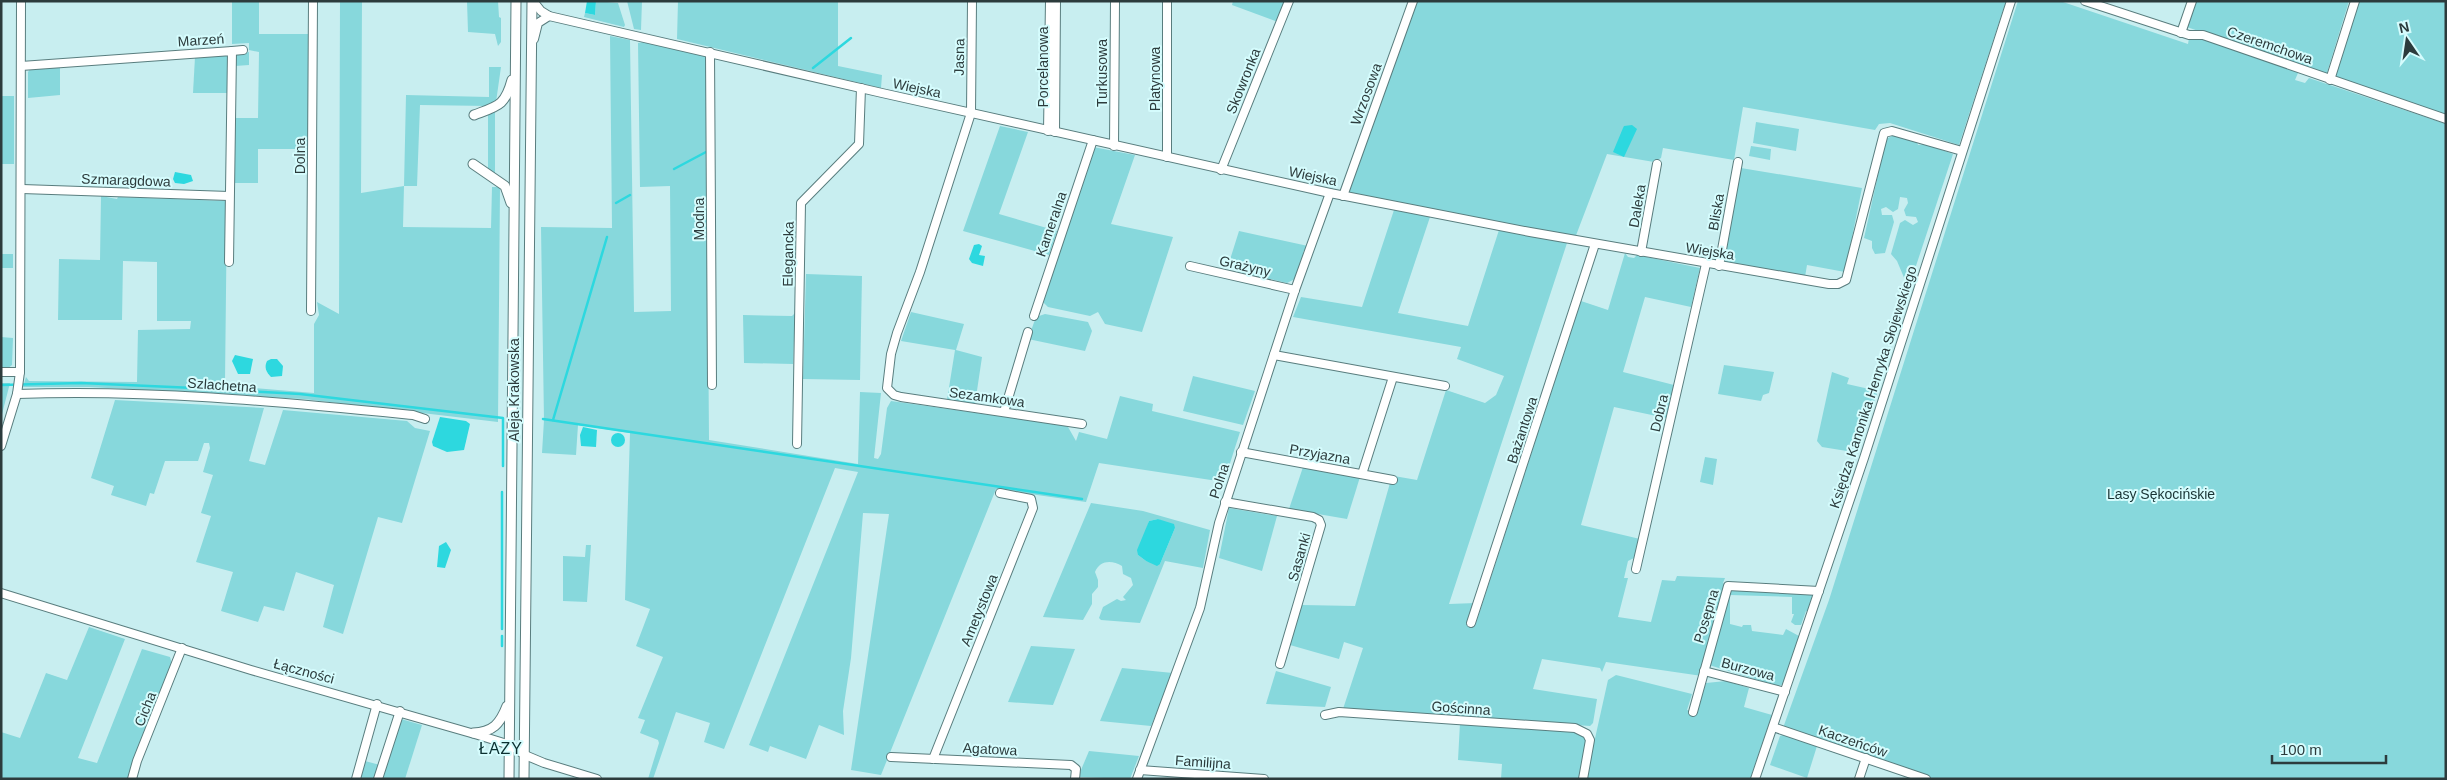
<svg xmlns="http://www.w3.org/2000/svg" width="2447" height="780" font-family="Helvetica,sans-serif">
<rect width="100%" height="100%" fill="#c8eef0"/>
<!-- green -->
<g fill="#87d8dc" fill-rule="evenodd">
<polygon points="232,1 259,1 259,34 310,34 308,149 258,149 258,183 234,183 234,118 258,118 259,52 249,50 249,43 232,44"/>
<polygon points="340,1 362,1 361,193 404,186 406,95 489,97 489,67 501,67 496,102 489,106 420,105 417,186 404,186 403,227 491,228 492,187 500,187 498,422 304,399 89,387 23,387 26,377 29,381 137,382 138,330 190,329 191,321 157,321 157,262 123,261 122,320 58,320 59,259 100,260 101,196 117,199 118,197 227,201 225,382 228,382 228,386 314,393 314,324 319,315 317,302 339,314"/>
<polygon points="467,1 498,1 499,17 501,18 501,42 498,46 495,34 468,32"/>
<polygon points="596,1 618,3 625,25 624,27 584,17 585,13 595,15"/>
<polygon points="627,1 642,1 641,30 634,29"/>
<polygon points="678,1 838,1 838,66 882,75 881,88 677,39"/>
<polygon points="1233,1 1287,1 1278,22 1232,5"/>
<polygon points="1416,1 2006,1 1959,145 1890,123 1879,124 1875,130 1743,107 1734,160 1663,148 1661,158 1654,162 1607,154 1575,238 1347,192"/>
<polygon points="2018,1 2060,1 2188,44 2189,38 2205,38 2296,71 2298,73 2295,80 2305,83 2309,78 2446,124 2446,779 1934,779 1783,728 1829,600"/>
<polygon points="2196,1 2349,1 2326,76 2187,27"/>
<polygon points="2359,1 2446,1 2446,116 2335,79"/>
<polygon points="610,36 630,40 634,312 671,311 670,186 640,187 638,43 643,42 706,56 709,440 858,464 860,392 881,393 874,458 878,459 881,454 887,408 891,401 1062,425 1068,427 1076,441 1079,432 1107,439 1120,396 1153,404 1152,411 1240,432 1224,482 1099,463 1086,502 996,489 881,775 851,770 889,514 863,513 851,658 843,711 844,735 819,725 806,759 770,746 768,752 749,745 858,472 835,468 724,749 704,742 710,723 676,712 653,779 648,779 659,743 658,740 640,733 645,720 638,718 663,657 636,646 650,609 625,600 630,433 578,425 576,455 542,453 544,420 541,227 612,228"/>
<polygon points="249,52 249,65 235,66 236,55"/>
<polygon points="228,54 228,93 193,93 195,57"/>
<polygon points="60,67 60,95 28,98 28,72 31,68"/>
<rect x="1" y="96" width="13" height="68"/>
<polygon points="495,110 495,174 488,169 488,113"/>
<polygon points="1756,122 1799,129 1796,151 1753,143"/>
<polygon points="1000,126 1028,132 999,214 1057,231 1049,255 963,231"/>
<polygon points="1894,135 1917,142 1918,145 1925,144 1953,154 1911,281 1905,280 1897,261 1891,254 1900,223 1905,220 1913,225 1918,222 1916,217 1906,216 1904,210 1908,203 1907,198 1900,197 1898,209 1893,212 1886,207 1881,209 1882,215 1892,215 1894,222 1885,253 1875,254 1872,248 1872,241 1864,238 1886,139"/>
<polygon points="1751,146 1771,149 1770,160 1749,156"/>
<polygon points="1093,147 1135,155 1111,224 1173,237 1142,332 1105,324 1098,312 1090,316 1048,307 1041,300"/>
<polygon points="1741,168 1862,188 1845,272 1807,265 1805,277 1724,263"/>
<polygon points="1394,210 1430,217 1398,313 1468,326 1499,230 1567,243 1449,604 1476,603 1469,624 1475,626 1581,301 1608,310 1625,253 1628,257 1634,258 1637,255 1700,268 1691,307 1645,297 1623,372 1674,385 1666,418 1614,407 1581,525 1640,539 1636,557 1628,561 1624,578 1628,578 1618,617 1651,622 1662,580 1675,581 1677,576 1725,578 1723,583 1726,586 1702,676 1606,662 1602,672 1600,668 1542,659 1533,689 1597,699 1593,723 1590,726 1343,709 1363,648 1344,642 1339,659 1290,645 1302,605 1355,606 1390,483 1394,476 1417,480 1446,390 1485,403 1496,395 1504,376 1457,359 1461,347 1293,317 1301,297 1362,307"/>
<polygon points="1239,231 1308,246 1303,252 1303,259 1297,278 1287,283 1239,272 1236,268 1228,266"/>
<rect x="1" y="254" width="12" height="14"/>
<polygon points="806,274 862,276 860,380 803,379"/>
<polygon points="911,312 964,324 956,350 982,357 975,404 947,400 955,350 901,341"/>
<polygon points="795,313 793,364 744,363 743,315 792,316"/>
<polygon points="1045,314 1088,322 1092,331 1085,351 1028,339 1036,317"/>
<polygon points="1,337 13,338 12,365 7,369 1,369"/>
<polygon points="1724,365 1774,372 1769,393 1763,395 1761,401 1718,394"/>
<polygon points="1832,372 1849,378 1847,384 1878,391 1856,450 1853,452 1822,447 1817,441"/>
<polygon points="1193,376 1255,391 1243,425 1183,411"/>
<polygon points="1,383 10,383 1,418"/>
<polygon points="115,400 264,408 249,461 265,465 283,410 407,421 415,428 430,431 402,523 378,517 343,634 323,627 334,585 296,572 284,611 264,606 258,622 221,611 233,572 196,562 211,516 201,513 213,475 203,472 210,448 209,443 204,443 198,461 165,461 154,494 150,493 146,506 111,495 114,486 91,478"/>
<polygon points="1705,457 1717,459 1713,485 1700,482"/>
<polygon points="1303,467 1360,477 1347,519 1289,509"/>
<path d="M 1091,503 L 1143,511 L 1210,530 L 1203,568 L 1165,561 L 1140,623 L 1101,620 L 1099,618 L 1103,607 L 1117,599 L 1121,601 L 1126,600 L 1123,597 L 1133,585 L 1131,578 L 1123,574 L 1122,566 C 1112,560 1100,560 1095,572 L 1098,580 L 1098,587 L 1092,594 L 1092,604 L 1083,620 L 1043,617 ZM 1158,519 L 1175,528 L 1160,564 L 1146,561 L 1138,555 L 1149,521 Z"/>
<polygon points="1229,508 1277,516 1262,571 1219,558"/>
<polygon points="586,545 591,545 587,602 563,601 563,556 585,557"/>
<polygon points="1731,589 1814,594 1809,612 1806,611 1801,625 1795,625 1791,622 1794,614 1792,614 1792,597 1730,595 1730,624 1742,627 1743,625 1751,625 1752,631 1783,635 1786,629 1799,636 1784,684 1778,686 1709,665 1728,592"/>
<polygon points="89,627 125,639 78,758 97,763 142,649 170,657 172,664 128,779 1,779 1,732 20,738 46,673 67,680"/>
<polygon points="1031,646 1075,649 1053,705 1008,702"/>
<polygon points="1122,668 1173,673 1151,726 1100,721"/>
<polygon points="1276,671 1331,687 1325,707 1266,704"/>
<polygon points="1616,675 1692,694 1687,710 1697,713 1706,683 1726,681 1749,688 1744,707 1772,715 1750,779 1586,779 1608,680"/>
<polygon points="401,719 422,725 405,779 382,779"/>
<polygon points="1460,723 1575,731 1582,735 1587,742 1581,779 1501,779 1502,764 1458,760"/>
<polygon points="1783,735 1817,746 1807,778 1770,765 1780,736"/>
<polygon points="1089,751 1139,756 1130,779 1078,777"/>
<polygon points="365,761 380,765 376,779 360,779"/>
</g>
<!-- water -->
<g fill="#2dd8df">
<polygon points="587,1 596,1 595,15 585,13"/>
<polygon points="1632,125 1637,129 1624,157 1613,152 1623,128 1624,126"/>
<polygon points="175,172 191,175 193,181 184,184 175,183 173,179"/>
<polygon points="979,244 982,246 979,255 985,256 983,266 972,263 969,259 974,245"/>
<polygon points="235,355 253,359 250,374 238,374 232,361"/>
<path d="M 271,359 L 277,359 L 283,366 L 282,376 L 271,377 C 266,372 264,367 267,361 Z"/>
<polygon points="440,417 466,421 470,424 464,450 447,452 433,446 432,442"/>
<polygon points="583,427 597,430 596,447 581,446 580,435"/>
<circle cx="618" cy="440" r="7"/>
<polygon points="1158,519 1174,524 1175,528 1160,564 1157,566 1146,561 1138,555 1137,550 1149,521"/>
<polygon points="446,542 451,550 445,568 437,567 439,546"/>
</g>
<g fill="none" stroke-linecap="round" stroke-linejoin="round">
<!-- stream -->
<g stroke="#2dd8df" stroke-width="2.5">
<polyline points="813,68 851,38"/>
<polyline points="674,169 706,152"/>
<polyline points="616,203 630,195"/>
<polyline points="1,385 81,383 217,389"/>
<polyline points="228,390 300,394 503,418 503,466"/>
<polyline points="543,419 1082,499"/>
<polyline points="553,420 607,237"/>
<polyline points="502,629 502,492"/>
<polyline points="502,646 502,636"/>
</g>
<!-- minor casing -->
<g stroke="#597d7e" stroke-width="10">
<g id="minor">
<polyline points="533,1 541,11 549,16 882,93 1330,193 1530,232 1829,284 1838,284 1846,280 1884,133 1892,131 1962,151"/>
<polyline points="972,1 971,113 920,272 897,333 891,354 887,388 894,395 901,397 1082,424"/>
<polyline points="2085,1 2189,35 2203,35 2446,119"/>
<polyline points="2181,33 2192,1"/>
<polyline points="534,39 538,23 549,16"/>
<polyline points="232,51 243,50"/>
<polyline points="710,52 712,385"/>
<polyline points="21,66 232,51 229,262"/>
<polyline points="2330,80 2355,1"/>
<polyline points="1048,131 1050,1"/>
<polyline points="1055,132 1056,1"/>
<polyline points="1114,146 1115,1"/>
<polyline points="1167,157 1167,1"/>
<polyline points="1221,170 1289,1"/>
<polyline points="22,189 229,196"/>
<polyline points="1343,196 1413,1"/>
<polyline points="1641,252 1657,164"/>
<polyline points="1190,266 1295,290"/>
<polyline points="1719,266 1738,162"/>
<polyline points="311,311 313,1"/>
<polyline points="1034,316 1093,140"/>
<polyline points="1274,355 1445,386"/>
<polyline points="1,372 20,372"/>
<path d="M 17,394 C 151,389 280,402 413,415 L 425,419"/>
<polyline points="1004,412 1028,332"/>
<polyline points="797,444 801,203 859,144 861,88"/>
<polyline points="1,446 17,394 20,372 21,1"/>
<polyline points="1241,452 1393,480"/>
<polyline points="1363,471 1393,377"/>
<polyline points="1225,502 1313,517 1319,520 1321,525 1280,664"/>
<polyline points="1636,569 1706,264"/>
<polyline points="1,593 251,670 478,735 510,745 525,755 544,763 597,779"/>
<polyline points="1471,623 1595,244"/>
<polyline points="1704,671 1785,692"/>
<polyline points="1693,712 1728,586 1819,591"/>
<polyline points="1325,715 1339,712 1575,728 1587,734 1590,740 1583,779"/>
<polyline points="1773,727 1926,779"/>
<polyline points="891,757 1071,765 1076,769 1075,779"/>
<polyline points="933,759 1033,508 1031,499 1000,493"/>
<polyline points="1140,770 1264,779"/>
<polyline points="132,779 137,761 182,648"/>
<polyline points="356,779 377,704"/>
<polyline points="378,779 400,711"/>
<polyline points="1137,779 1200,608 1219,523 1295,290 1330,193"/>
<polyline points="1755,779 1864,458 2011,1"/>
<polyline points="1859,779 1866,758"/>
</g>
</g>
<!-- major casing -->
<g stroke="#597d7e" stroke-width="11">
<g id="major">
<path d="M 474,115 C 498,106 505,106 512,80"/>
<polyline points="473,164 505,186 511,203"/>
<path d="M 473,733 C 493,732 500,724 507,706"/>
<polyline points="509,779 516,1"/>
<polyline points="524,779 532,1"/>
</g>
</g>
<!-- minor -->
<use href="#minor" stroke="#fff" stroke-width="8"/>
<!-- major -->
<use href="#major" stroke="#fff" stroke-width="9"/>
</g>
<g text-anchor="middle" dominant-baseline="central" stroke-width="4" stroke-linejoin="round" paint-order="stroke">
<!-- street labels -->
<g font-size="14" fill="#2c3b3c" stroke="#d5fcfd">
<text transform="translate(201 40) rotate(-4)">Marzeń</text>
<text transform="translate(2270 45) rotate(19)">Czeremchowa</text>
<text transform="translate(959 57) rotate(-89)">Jasna</text>
<text transform="translate(1043 67) rotate(-90)">Porcelanowa</text>
<text transform="translate(1102 73) rotate(-90)">Turkusowa</text>
<text transform="translate(1155 79) rotate(-90)">Platynowa</text>
<text transform="translate(1243 81) rotate(-68)">Skowronka</text>
<text transform="translate(917 88) rotate(12)">Wiejska</text>
<text transform="translate(1366 94) rotate(-70)">Wrzosowa</text>
<text transform="translate(300 156) rotate(-90)">Dolna</text>
<text transform="translate(1313 176) rotate(12)">Wiejska</text>
<text transform="translate(126 180) rotate(2)">Szmaragdowa</text>
<text transform="translate(1637 206) rotate(-80)">Daleka</text>
<text transform="translate(1716 212) rotate(-80)">Bliska</text>
<text transform="translate(699 219) rotate(-90)">Modna</text>
<text transform="translate(1051 224) rotate(-71)">Kameralna</text>
<text transform="translate(1710 251) rotate(9)">Wiejska</text>
<text transform="translate(788 254) rotate(-89)">Elegancka</text>
<text transform="translate(1245 266) rotate(13)">Grażyny</text>
<text transform="translate(222 385) rotate(4)">Szlachetna</text>
<text transform="translate(1873 387) rotate(-72)">Księdza Kanonika Henryka Słojewskiego</text>
<text transform="translate(514 390) rotate(-90)">Aleja Krakowska</text>
<text transform="translate(987 397) rotate(8)">Sezamkowa</text>
<text transform="translate(1659 413) rotate(-77)">Dobra</text>
<text transform="translate(1522 430) rotate(-72)">Bażantowa</text>
<text transform="translate(1320 454) rotate(10)">Przyjazna</text>
<text transform="translate(1219 481) rotate(-72)">Polna</text>
<text transform="translate(1299 557) rotate(-74)">Sasanki</text>
<text transform="translate(979 610) rotate(-68)">Ametystowa</text>
<text transform="translate(1706 616) rotate(-73)">Posępna</text>
<text transform="translate(1748 669) rotate(15)">Burzowa</text>
<text transform="translate(304 671) rotate(15)">Łączności</text>
<text transform="translate(1461 708) rotate(4)">Gościnna</text>
<text transform="translate(145 709) rotate(-68)">Cicha</text>
<text transform="translate(1853 741) rotate(19)">Kaczeńców</text>
<text transform="translate(990 749) rotate(3)">Agatowa</text>
<text transform="translate(1203 762) rotate(4)">Familijna</text>
</g>
<!-- park labels -->
<g font-size="14" fill="#193334" stroke="#d5fcfd">
<text x="2161" y="494">Lasy Sękocińskie</text>
</g>
<!-- quarter labels -->
<g font-size="16" letter-spacing="1" fill="#0b2f30" stroke="#d5fcfd">
<text x="501" y="748">ŁAZY</text>
</g>
</g>
<!-- border -->
<rect width="2447" height="780" fill="none" stroke="#2c3b3c" stroke-width="5"/>
<!-- north arrow -->
<g transform="translate(2407 40) rotate(347)" stroke="#d5fcfd" stroke-width="4" paint-order="stroke">
<path d="M0-4L9 19L0 12L-9 19Z" fill="#2c3b3c"/>
<text y="-8" font-size="14" font-weight="bold" text-anchor="middle" fill="#2c3b3c">N</text>
</g>
<!-- scale -->
<path d="M2272 755v8h114v-8" fill="none" stroke="#2c3b3c" stroke-width="2.5"/>
<text x="2280" y="755" font-size="15" fill="#2c3b3c" stroke="#d5fcfd" stroke-width="4" paint-order="stroke">100 m</text>
</svg>
